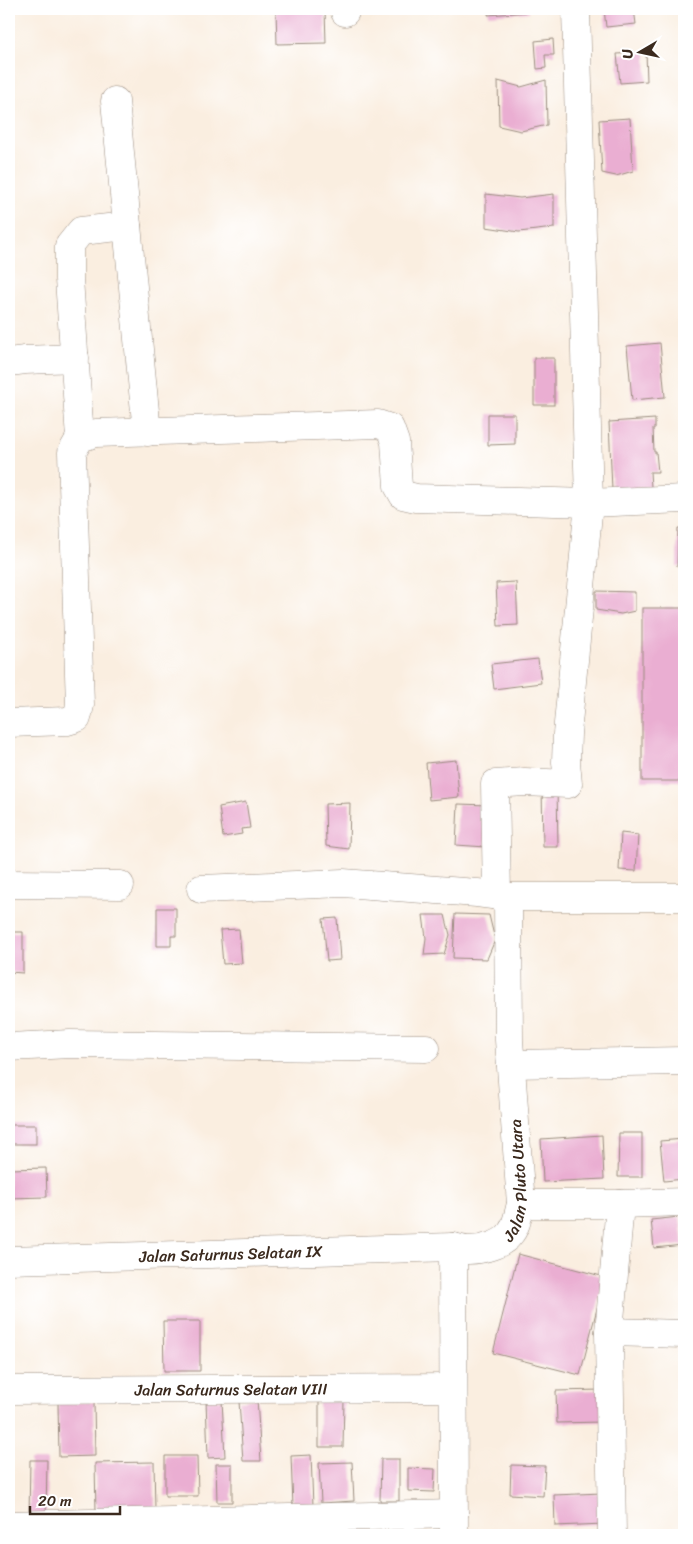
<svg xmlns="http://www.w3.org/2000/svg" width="693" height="1544" font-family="Sriracha,sans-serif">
<rect width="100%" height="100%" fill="#fff"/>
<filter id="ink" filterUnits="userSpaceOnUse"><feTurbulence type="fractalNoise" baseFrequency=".02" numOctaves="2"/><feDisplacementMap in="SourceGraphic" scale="10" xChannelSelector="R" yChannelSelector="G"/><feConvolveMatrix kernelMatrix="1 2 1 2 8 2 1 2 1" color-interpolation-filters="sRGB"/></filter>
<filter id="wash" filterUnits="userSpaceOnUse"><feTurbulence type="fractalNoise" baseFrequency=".0096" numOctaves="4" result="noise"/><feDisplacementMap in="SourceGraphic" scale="20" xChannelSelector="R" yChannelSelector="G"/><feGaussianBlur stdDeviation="1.12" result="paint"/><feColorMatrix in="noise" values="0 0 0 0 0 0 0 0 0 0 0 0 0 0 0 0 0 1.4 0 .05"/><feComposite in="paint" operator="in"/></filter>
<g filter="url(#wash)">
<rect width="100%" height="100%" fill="#faeee0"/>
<g id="blocks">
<!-- building -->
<g fill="#eaaed2">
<polygon points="489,9 529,9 529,12 488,15"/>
<polygon points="604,9 634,9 636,24 606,27"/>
<polygon points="325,10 326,43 277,44 276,11"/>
<polygon points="553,39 554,55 545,55 546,68 537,69 535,41"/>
<polygon points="646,52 647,81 620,83 617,54"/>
<polygon points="546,80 547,125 521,131 499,126 498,81 521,87"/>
<polygon points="630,118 633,171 616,176 602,173 599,120"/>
<polygon points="486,194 520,198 554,194 554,228 519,232 486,227"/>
<polygon points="660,343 665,397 632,400 627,346"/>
<rect x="534" y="358" width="20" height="47"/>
<polygon points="488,414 515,414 515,444 488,445"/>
<polygon points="655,419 655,428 653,428 654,452 656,452 658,472 650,472 651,487 612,490 609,422"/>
<polygon points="678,529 684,529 684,566 677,566"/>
<polygon points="516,582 518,625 498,626 496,583"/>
<polygon points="596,591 635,592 635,611 621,614 596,610"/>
<rect x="642" y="608" width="42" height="173"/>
<polygon points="538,659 541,683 494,689 491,664"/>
<polygon points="456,760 459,797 429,800 426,763"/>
<polygon points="542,786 557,786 558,847 543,847"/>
<polygon points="246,802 250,828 241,829 242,834 223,837 219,807"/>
<polygon points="350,803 349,849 326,846 325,804"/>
<polygon points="458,804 488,805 486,847 456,845"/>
<polygon points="621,833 638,835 636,871 619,870"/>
<polygon points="157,908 176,908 176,936 171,936 171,946 157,946"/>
<polygon points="455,914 489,915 495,940 487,959 453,958"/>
<polygon points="423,915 445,915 450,935 444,954 424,955 426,938"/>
<polygon points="337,918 340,960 327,961 323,919"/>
<polygon points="239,929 242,963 223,964 220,930"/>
<polygon points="9,932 23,932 23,973 9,972"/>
<rect x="9" y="1125" width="27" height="19"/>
<polygon points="619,1133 642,1133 642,1177 618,1177"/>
<polygon points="602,1135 604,1179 543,1182 541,1139"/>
<polygon points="684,1139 684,1179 664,1181 660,1141"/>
<polygon points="46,1168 47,1197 9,1198 9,1169"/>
<polygon points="680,1217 683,1245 654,1248 651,1220"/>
<polygon points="518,1254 605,1277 580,1375 493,1353"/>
<polygon points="163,1321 200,1321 200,1371 164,1371"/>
<polygon points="601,1390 602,1422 557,1423 556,1391"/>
<polygon points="257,1399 261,1461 243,1461 239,1401"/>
<polygon points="206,1400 222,1400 225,1457 208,1458"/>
<polygon points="319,1400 344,1400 343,1447 319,1447"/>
<polygon points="94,1402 95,1456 59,1457 58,1403"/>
<polygon points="311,1455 313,1506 293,1507 291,1456"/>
<polygon points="165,1456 197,1456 198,1496 165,1496"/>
<polygon points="381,1459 399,1459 399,1501 380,1501"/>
<polygon points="30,1460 47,1460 46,1517 29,1517"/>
<polygon points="154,1462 155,1510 96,1512 95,1463"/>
<polygon points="352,1462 354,1501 321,1503 319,1463"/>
<polygon points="216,1464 232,1464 232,1502 217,1502"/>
<polygon points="511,1465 545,1466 543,1496 510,1494"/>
<polygon points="408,1468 435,1469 434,1492 408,1491"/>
<polygon points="602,1493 604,1524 555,1526 554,1495"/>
</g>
</g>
</g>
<g filter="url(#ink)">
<use href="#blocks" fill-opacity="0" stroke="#9a8c7f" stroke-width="1"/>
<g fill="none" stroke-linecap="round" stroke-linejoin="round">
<!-- minor casing -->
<g stroke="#9a8c7f" stroke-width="29">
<g id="minor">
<polyline points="345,12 345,9"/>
<polyline points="115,101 147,432"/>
<polyline points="9,362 25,360 75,358"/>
<polyline points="80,438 69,279 69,246 81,231 127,226"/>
<polyline points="9,723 67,721 77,718 80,705 72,452 80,438 96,433 378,424 390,428 395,442 398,486 403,495 416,498 589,503 684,499"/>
<polyline points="9,884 120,885"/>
<polyline points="201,889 343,883 477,893 508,897 684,897"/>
<polyline points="497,896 495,784 525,782 568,784 566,762 567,734 589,503 576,9"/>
<polyline points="9,1047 70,1044 426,1048"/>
<polyline points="511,1064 684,1061"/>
<polyline points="521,1204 620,1204 684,1202"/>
<path id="s1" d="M 9,1260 L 453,1247"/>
<polyline points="609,1332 684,1334"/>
<path id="s2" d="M 9,1390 L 453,1388"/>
<polyline points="9,1525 454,1514"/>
<path id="s3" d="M 454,1535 L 453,1247 C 458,1248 464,1250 469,1250 C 482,1250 502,1245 510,1234 C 517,1226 518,1214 521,1204 L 509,1040 L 508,897"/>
<polyline points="612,1535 609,1332 620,1204"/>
</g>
</g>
<!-- minor -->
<use href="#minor" stroke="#fff" stroke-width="28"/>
</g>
</g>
<g text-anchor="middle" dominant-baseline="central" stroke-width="4.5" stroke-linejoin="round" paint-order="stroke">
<!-- street labels -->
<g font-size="16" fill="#3b2a1e" stroke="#fff">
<text stroke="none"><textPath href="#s3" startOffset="405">Jalan Pluto Utara</textPath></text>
<text stroke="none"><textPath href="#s1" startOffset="222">Jalan Saturnus Selatan IX</textPath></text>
<text stroke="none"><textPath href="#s2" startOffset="222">Jalan Saturnus Selatan VIII</textPath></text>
</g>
</g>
<!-- margin -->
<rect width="693" height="1544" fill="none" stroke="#fff" stroke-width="30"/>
<!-- north arrow -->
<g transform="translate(640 52) rotate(261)" stroke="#ffffff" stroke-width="4" paint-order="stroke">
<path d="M0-4L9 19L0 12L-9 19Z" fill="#3b2a1e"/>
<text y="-8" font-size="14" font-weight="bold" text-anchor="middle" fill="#3b2a1e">U</text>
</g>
<!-- scale -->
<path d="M30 1506v8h90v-8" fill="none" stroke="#3b2a1e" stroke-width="2.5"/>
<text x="38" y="1506" font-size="15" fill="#3b2a1e" stroke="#ffffff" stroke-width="4" paint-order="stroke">20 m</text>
</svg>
